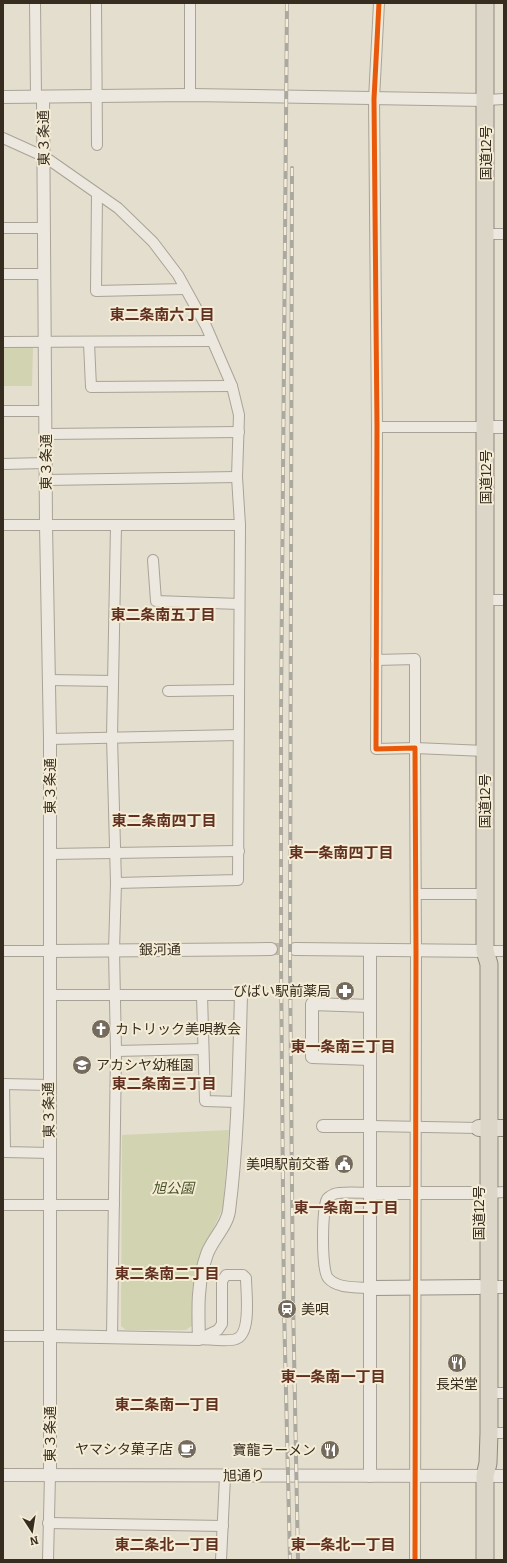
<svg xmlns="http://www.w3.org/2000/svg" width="507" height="1563" font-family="Bitter,'Noto Sans JP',serif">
<rect width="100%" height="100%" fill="#e4dece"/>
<!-- green -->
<g fill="#d2d3b1">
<polygon points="3,347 33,347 32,386 3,386"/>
<polygon points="229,1130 223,1207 201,1256 194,1275 192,1296 193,1325 186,1330 126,1330 121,1326 122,1135"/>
</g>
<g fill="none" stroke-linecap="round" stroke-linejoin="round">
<!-- tertiary-tunnel -->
<polyline stroke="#c1baab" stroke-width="12" stroke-dasharray="12 6" stroke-linecap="butt" points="271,949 295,949"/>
<!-- minor casing -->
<g stroke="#a9a397" stroke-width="12">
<g id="minor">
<polyline points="35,3 36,97"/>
<polyline points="96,3 97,145"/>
<polyline points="190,3 190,95"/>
<polyline points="379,3 374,99 377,427 376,749 415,748 416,951 415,1560"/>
<polyline points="486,100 504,99"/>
<polyline points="3,138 45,157 118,208 153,242 178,275 206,326 232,386 239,415 237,477 240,525 238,880 116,883"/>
<polyline points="97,194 96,291 185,289"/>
<polyline points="3,228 44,228"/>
<polyline points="486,234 504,234"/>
<polyline points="3,274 45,274"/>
<polyline points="3,342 211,341"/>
<polyline points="89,343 91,387 232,386"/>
<polyline points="3,411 46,411"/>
<polyline points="377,427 486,427"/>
<polyline points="46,434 239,432"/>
<polyline points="3,464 45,463"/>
<polyline points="46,480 237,477"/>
<polyline points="3,525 240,525"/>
<polyline points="153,560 156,601 239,604"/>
<polyline points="485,600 504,600"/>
<polyline points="376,660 415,659 415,748 485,751"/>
<polyline points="49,680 113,681"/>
<polyline points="168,691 238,690"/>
<polyline points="50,739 238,735"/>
<polyline points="50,854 239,851"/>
<polyline points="416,894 485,894"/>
<polyline points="3,951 49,951"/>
<polyline points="485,951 504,951"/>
<polyline points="49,995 241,995"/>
<polyline points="202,995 205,1101 236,1102"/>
<polyline points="116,1051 203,1049"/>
<polyline points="3,1084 49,1085"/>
<polyline points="4,1084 5,1152 50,1153"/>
<polyline points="371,1126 479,1128"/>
<path d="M 371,1193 C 362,1193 341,1191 334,1194 C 332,1195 328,1197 327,1199 C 322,1208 321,1270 328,1278 C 337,1289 358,1287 371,1288"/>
<polyline points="490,1193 504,1192"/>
<polyline points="3,1205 114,1205"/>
<path d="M 226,1275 L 243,1275 L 246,1278 C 246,1292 252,1334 236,1339 C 228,1342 208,1339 199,1339 L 218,1330 L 222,1324 L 222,1281 Z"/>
<polyline points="3,1336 51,1336"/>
<polyline points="112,1337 116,1051 114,950 116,883 112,737 116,525"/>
<polyline points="488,1393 504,1393"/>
<polyline points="489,1433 504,1433"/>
<polyline points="48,1523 223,1526"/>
<polyline points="48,1560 50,1475"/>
<polyline points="221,1560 225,1477"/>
</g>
</g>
<!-- tertiary casing -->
<g stroke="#a9a397" stroke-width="14">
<g id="tertiary">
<polyline points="3,97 190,95 486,100"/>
<polyline points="43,97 46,525 50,739 50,1475"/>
<polyline points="486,427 504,427"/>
<polyline points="295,949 485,951"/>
<polyline points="49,951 271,949"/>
<polyline points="370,1006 312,1004 312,1057 370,1059"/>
<polyline points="323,1126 371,1126"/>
<polyline points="371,1193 479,1193"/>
<polyline points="481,1287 504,1287"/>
<path d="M 51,1336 L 199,1339 C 198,1310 197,1282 207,1254 C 212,1240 227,1226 229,1211 C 238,1141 239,1066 241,995"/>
<polyline points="3,1475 504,1476"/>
<polyline points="370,1476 370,951"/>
</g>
</g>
<!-- secondary casing -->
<g stroke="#999287" stroke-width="16">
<polyline id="secondary" points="371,1288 479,1287"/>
</g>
<!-- primary casing -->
<g stroke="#8f887e" stroke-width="18">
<polyline id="primary" points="479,1128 504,1128"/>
</g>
<!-- trunk casing -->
<g stroke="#8f887e" stroke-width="19">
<polyline id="trunk" points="485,1560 485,1476 488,1463 489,1433 489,964 485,951 485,3"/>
</g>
<!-- minor -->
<use href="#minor" stroke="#ece8e0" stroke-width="10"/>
<!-- tertiary -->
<use href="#tertiary" stroke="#ece8e0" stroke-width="12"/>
<!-- secondary -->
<use href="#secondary" stroke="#ece8e0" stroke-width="14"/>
<!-- primary -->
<use href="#primary" stroke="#e3ded1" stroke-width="16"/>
<!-- trunk -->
<use href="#trunk" stroke="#dcd6c8" stroke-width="17"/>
<!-- rail casing -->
<g stroke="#aba8a0" stroke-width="4">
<g id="rail">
<polyline points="287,3 281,710 281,962 284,1307 290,1560"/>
<polyline points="292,168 290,962 293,1300 298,1560"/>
</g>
</g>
<!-- rail -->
<use href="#rail" stroke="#f4ecd5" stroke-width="2.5" stroke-dasharray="8" stroke-linecap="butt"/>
<!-- cycleway casing -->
<g stroke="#f4ecd5" stroke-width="8">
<polyline id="cycleway" points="379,3 374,99 377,427 376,749 415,748 416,951 415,1560"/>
</g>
<!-- cycleway -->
<use href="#cycleway" stroke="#e8590c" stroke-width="5"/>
</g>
<!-- icons -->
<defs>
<g id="pharmacy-disc" transform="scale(1)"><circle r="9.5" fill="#746a5d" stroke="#f4ecd5"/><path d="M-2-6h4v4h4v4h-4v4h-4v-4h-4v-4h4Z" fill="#fff"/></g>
<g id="church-disc" transform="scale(1)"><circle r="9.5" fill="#746a5d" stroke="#f4ecd5"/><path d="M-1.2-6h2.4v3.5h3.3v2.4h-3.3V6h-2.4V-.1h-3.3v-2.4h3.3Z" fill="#fff"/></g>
<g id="school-disc" transform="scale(1)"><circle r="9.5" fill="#746a5d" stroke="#f4ecd5"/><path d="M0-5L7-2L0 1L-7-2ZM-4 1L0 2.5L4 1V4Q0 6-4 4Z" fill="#fff"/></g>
<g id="civic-disc" transform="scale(1)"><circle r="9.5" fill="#746a5d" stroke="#f4ecd5"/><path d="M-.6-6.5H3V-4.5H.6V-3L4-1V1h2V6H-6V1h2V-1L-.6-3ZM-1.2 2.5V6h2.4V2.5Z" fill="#fff"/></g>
<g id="station-disc" transform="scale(1)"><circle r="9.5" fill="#746a5d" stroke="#f4ecd5"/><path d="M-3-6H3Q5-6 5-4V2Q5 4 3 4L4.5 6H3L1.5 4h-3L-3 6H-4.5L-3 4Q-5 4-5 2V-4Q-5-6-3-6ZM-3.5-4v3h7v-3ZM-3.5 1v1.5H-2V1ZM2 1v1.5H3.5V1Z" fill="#fff"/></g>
<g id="restaurant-disc" transform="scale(1)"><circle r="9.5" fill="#746a5d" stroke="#f4ecd5"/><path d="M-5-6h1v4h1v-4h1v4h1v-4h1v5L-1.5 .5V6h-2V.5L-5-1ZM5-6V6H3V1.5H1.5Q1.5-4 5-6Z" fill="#fff"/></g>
<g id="cafe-disc" transform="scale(1)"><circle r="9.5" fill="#746a5d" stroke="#f4ecd5"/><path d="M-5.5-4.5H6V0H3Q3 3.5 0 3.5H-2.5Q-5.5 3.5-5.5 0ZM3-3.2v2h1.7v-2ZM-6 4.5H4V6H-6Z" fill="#fff"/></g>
</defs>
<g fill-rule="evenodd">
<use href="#pharmacy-disc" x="345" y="991"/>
<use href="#church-disc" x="101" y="1029"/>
<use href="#school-disc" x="82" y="1065"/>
<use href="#civic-disc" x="344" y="1164"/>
<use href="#station-disc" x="287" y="1309"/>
<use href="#restaurant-disc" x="457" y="1363"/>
<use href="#cafe-disc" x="187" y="1449"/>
<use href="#restaurant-disc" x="330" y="1450"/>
</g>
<g text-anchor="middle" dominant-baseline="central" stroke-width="4" stroke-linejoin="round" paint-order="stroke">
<!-- street labels -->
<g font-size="14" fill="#372c20" stroke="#f4ecd5">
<text transform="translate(44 138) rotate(-91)">東３条通</text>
<text transform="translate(486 153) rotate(-90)">国道12号</text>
<text transform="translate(46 462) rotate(-90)">東３条通</text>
<text transform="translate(486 477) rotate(-90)">国道12号</text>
<text transform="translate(50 786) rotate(-90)">東３条通</text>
<text transform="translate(485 801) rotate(-90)">国道12号</text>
<text transform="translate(160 950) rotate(-1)">銀河通</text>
<text transform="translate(49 1110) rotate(-91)">東３条通</text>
<text transform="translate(479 1213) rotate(-90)">国道12号</text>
<text transform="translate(50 1434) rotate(-90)">東３条通</text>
<text transform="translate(244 1476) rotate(-1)">旭通り</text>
</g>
<!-- poi labels -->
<g font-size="14" fill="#372c20" stroke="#f4ecd5" text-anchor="end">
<text x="331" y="991">びばい駅前薬局</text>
<text x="115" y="1029" text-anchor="start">カトリック美唄教会</text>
<text x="96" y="1065" text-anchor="start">アカシヤ幼稚園</text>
<text x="330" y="1164">美唄駅前交番</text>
<text x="301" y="1309" text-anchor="start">美唄</text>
<text x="457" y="1384" text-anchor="middle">長栄堂</text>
<text x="173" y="1449">ヤマシタ菓子店</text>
<text x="316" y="1450">寶龍ラーメン</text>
</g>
<!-- park labels -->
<g font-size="14" font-style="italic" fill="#475327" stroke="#f4ecd5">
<text x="173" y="1188">旭公園</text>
</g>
<!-- neighbourhood labels -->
<g font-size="15" font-weight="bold" fill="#623021" stroke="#f4ecd5">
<text x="162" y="315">東二条南六丁目</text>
<text x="163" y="615">東二条南五丁目</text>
<text x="164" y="821">東二条南四丁目</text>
<text x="341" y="853">東一条南四丁目</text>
<text x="343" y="1047">東一条南三丁目</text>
<text x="164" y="1084">東二条南三丁目</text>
<text x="346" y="1208">東一条南二丁目</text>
<text x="167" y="1274">東二条南二丁目</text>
<text x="333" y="1377">東一条南一丁目</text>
<text x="167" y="1405">東二条南一丁目</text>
<text x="167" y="1545">東二条北一丁目</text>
<text x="343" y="1545">東一条北一丁目</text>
</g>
</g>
<!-- border -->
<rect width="507" height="1563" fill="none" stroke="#372c20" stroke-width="8"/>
<!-- north arrow -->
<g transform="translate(32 1531) rotate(168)" stroke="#f4ecd5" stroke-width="3" paint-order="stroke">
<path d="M0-3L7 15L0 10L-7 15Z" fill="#372c20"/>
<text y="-6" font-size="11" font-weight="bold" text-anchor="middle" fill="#372c20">N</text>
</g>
</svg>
